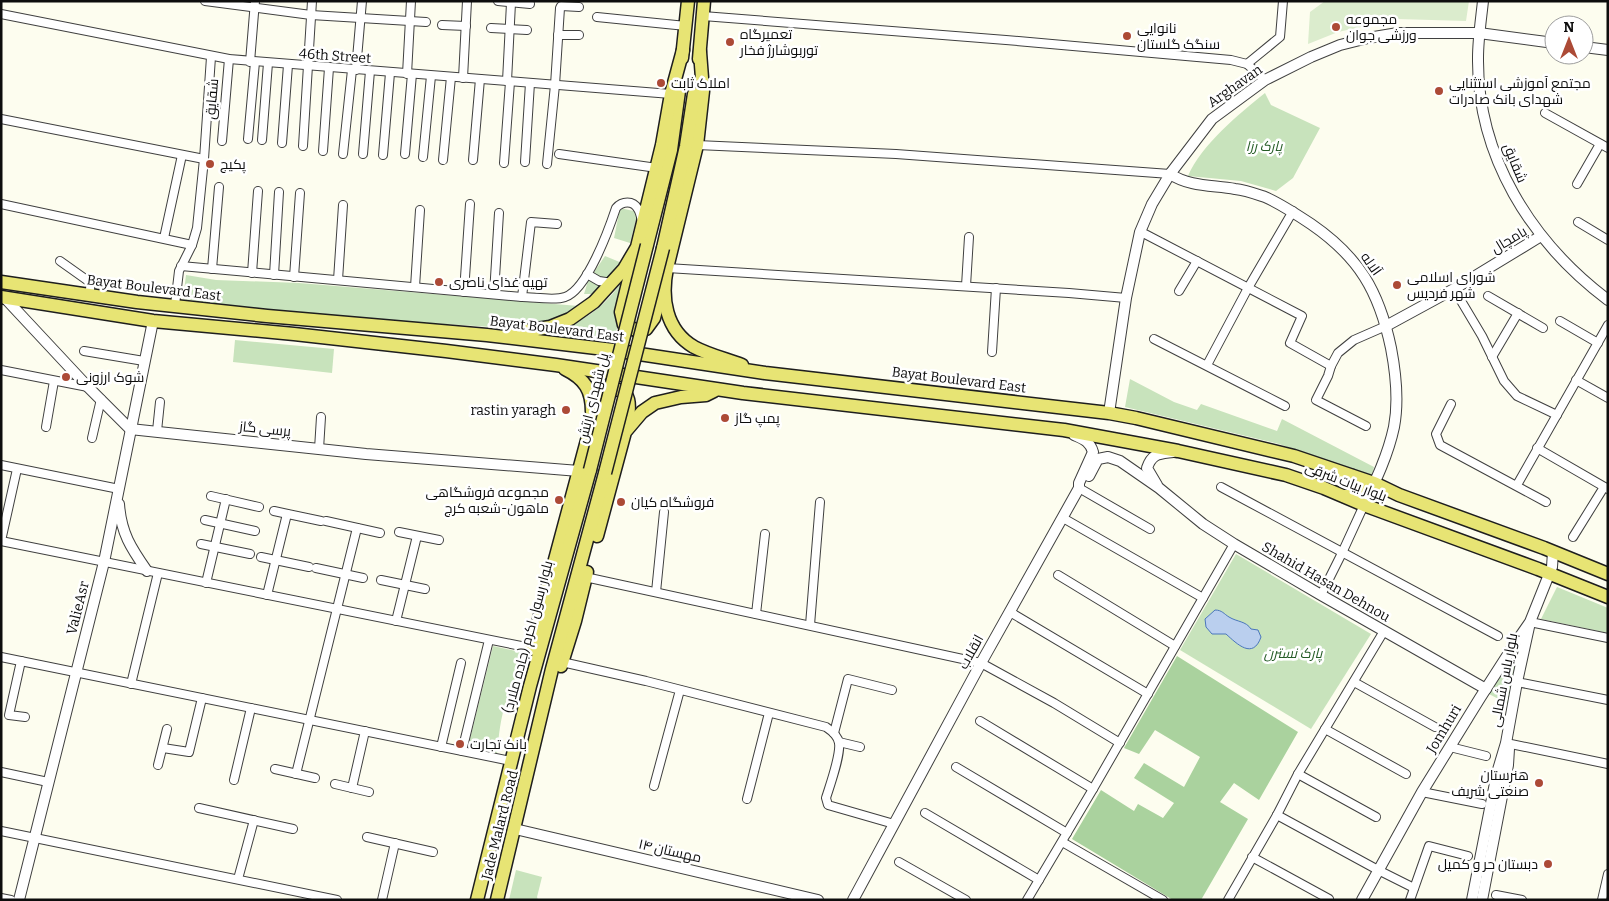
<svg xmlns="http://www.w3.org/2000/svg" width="1609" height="901" font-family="Bitter,Cairo,serif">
<rect width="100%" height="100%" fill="#fdfdef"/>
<!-- green -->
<g fill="#c8e3bc">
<path d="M 1265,93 L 1271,105 L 1320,128 L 1293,178 L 1276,191 L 1241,181 L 1188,176 C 1201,145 1239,114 1265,93 Z"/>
<polygon points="620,208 638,212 630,243 614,238"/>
<polygon points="605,256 622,263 592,294 584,294 588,281"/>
<polygon points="186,275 216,280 299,283 579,306 557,320 522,328 508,328 381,320 292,311 251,309 183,299"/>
<path d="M 627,275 L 619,321 L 612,346 L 537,335 C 549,331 563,328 575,323 C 597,313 614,294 627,275 Z"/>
<polygon points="235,340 334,349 332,373 233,362"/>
<polygon points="1130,379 1174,402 1197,410 1201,404 1277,431 1282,419 1374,467 1372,476 1279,444 1125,407"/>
<polygon points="1236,554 1371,634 1311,729 1180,650"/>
<polygon points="1557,587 1608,608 1608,633 1541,619"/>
<path d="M 493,646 L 520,652 L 525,657 C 519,671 512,685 507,700 C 500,718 499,735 497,754 L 468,747 Z"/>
<polygon points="1517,654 1508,704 1489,694 1510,658"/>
<polygon points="516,870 542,877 537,897 538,900 509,900"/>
</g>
<!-- forest -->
<polygon fill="#aad29e" points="1177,656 1298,732 1259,800 1234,783 1220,802 1248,819 1201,900 1173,900 1072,839 1101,790 1134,811 1138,804 1163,818 1174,803 1134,778 1144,763 1184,787 1200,757 1155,730 1139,754 1124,748"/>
<!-- pitch -->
<polygon fill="#dbeccd" points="1325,1 1469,1 1466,21 1397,19 1338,32 1308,44 1310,12"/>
<!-- water -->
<path fill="#bacfee" stroke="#4a76bc" d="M 1215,610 C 1222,610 1224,614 1229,617 C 1237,622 1246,621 1251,629 L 1258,630 L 1261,637 C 1253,660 1237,644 1226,634 L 1212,634 L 1206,627 L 1205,619 Z"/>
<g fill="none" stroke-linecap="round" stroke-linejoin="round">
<!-- minor casing -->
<g stroke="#404040" stroke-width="10">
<g id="minor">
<polyline points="205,1 311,15 426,22"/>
<polyline points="498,1 530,4"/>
<polyline points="1,14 229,59 671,94"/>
<polyline points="703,16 1006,40 1231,60 1247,64 1265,80"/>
<polyline points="597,17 686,26"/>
<polyline points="442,25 466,26"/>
<polyline points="491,28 527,30"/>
<polyline points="558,35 579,35"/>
<polyline points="250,62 255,1"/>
<polyline points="1247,64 1280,37 1283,1"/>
<polyline points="356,70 362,1"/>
<polyline points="407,74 411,1"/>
<polyline points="463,78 467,1"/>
<polyline points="507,81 511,3"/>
<polyline points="1545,113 1608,148"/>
<polyline points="1,119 204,159"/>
<polyline points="248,139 255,62"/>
<polyline points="262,140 268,63"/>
<polyline points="222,141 229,59"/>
<polyline points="282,143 288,65"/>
<polyline points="697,145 896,154 1170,174"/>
<polyline points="303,146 312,1"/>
<polyline points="323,151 329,68"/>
<polyline points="343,154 352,70"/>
<polyline points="363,154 370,71"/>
<polyline points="405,154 412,74"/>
<polyline points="559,154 657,168"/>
<polyline points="383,155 390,73"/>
<polyline points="423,157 431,76"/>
<polyline points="443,160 451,77"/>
<polyline points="473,160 480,79"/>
<polyline points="525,162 530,83"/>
<polyline points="504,163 510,82"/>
<polyline points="547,164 555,85 560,8 561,6 579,7"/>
<polyline points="1577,184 1600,144"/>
<polyline points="1,204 192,245"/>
<polyline points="1578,222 1608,240"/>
<polyline points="1145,234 1302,316 1290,343 1331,366"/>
<polyline points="164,238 182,155"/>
<polyline points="60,261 91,283 89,295"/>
<path d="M 181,266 L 522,297 C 534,297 555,301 565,297 C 587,290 609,229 616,208 C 622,201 633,200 638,209 C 640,212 641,217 642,221"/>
<polyline points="667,268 1069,293 1126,298"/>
<polyline points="212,269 219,187"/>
<polyline points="252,273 258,191"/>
<polyline points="587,274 599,281 612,283"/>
<polyline points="274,275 279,192"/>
<polyline points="294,277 300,193"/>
<polyline points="338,280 343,205"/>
<polyline points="966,286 969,237"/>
<polyline points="415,287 420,210"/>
<polyline points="1454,289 1482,336 1504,381 1517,396 1557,415"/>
<polyline points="1179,291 1197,261"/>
<polyline points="464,292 470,204"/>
<polyline points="494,294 499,213"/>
<polyline points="1488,296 1543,328"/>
<polyline points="522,297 531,222 557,224"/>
<polyline points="175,305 179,271 192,245 197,228 204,159 211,57"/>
<polyline points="1560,321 1598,343"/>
<polyline points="1154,339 1285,406"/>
<polyline points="84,351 144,361"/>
<polyline points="992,352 996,288"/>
<polyline points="1492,357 1518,313"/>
<polyline points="1207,365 1248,288 1293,211"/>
<polyline points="1,370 88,387"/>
<polyline points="1576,380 1608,398"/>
<polyline points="1451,404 1436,434 1440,445 1546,502"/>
<polyline points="1366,426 1316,400 1328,376 1331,366 1338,353 1354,340 1386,326"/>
<polyline points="46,427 54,381"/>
<polyline points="157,431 160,402"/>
<polyline points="92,438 101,399"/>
<polyline points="1537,448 1608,489"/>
<polyline points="319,449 321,417"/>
<polyline points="1,465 119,489"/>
<polyline points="1517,485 1608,325"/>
<polyline points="1221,487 1498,636"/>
<polyline points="1079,488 1150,529"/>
<polyline points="211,496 259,507"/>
<polyline points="274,511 321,521"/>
<polyline points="1063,518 1203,598"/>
<polyline points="205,520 255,531"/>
<polyline points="326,521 380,533"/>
<polyline points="399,532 439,540"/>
<polyline points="1573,537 1604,487"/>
<polyline points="1,541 531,648"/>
<polyline points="1,541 17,469"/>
<polyline points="201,544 250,554"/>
<polyline points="261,557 309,567"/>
<polyline points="316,568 363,578"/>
<polyline points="1058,575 1175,646"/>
<polyline points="585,577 981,663 1054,703 1120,743"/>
<polyline points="381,580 425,589"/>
<polyline points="206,583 226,499"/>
<polyline points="656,592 664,512"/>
<polyline points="267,595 287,514"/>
<polyline points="1321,595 1342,553 1364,505"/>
<polyline points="1010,612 1148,694"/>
<polyline points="756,614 765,534"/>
<polyline points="396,621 417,536"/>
<polyline points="1530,622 1608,638"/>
<polyline points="810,625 820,502"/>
<polyline points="1,657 511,761"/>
<polyline points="21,661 9,715 25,717"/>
<path d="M 562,662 L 646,681 L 826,727 C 832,731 838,736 839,743 C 841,755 830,785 826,798 L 828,805 L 894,824"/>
<polyline points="1354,682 1435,727"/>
<polyline points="1517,682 1608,700"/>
<polyline points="131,684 158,573"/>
<polyline points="980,721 1093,789"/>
<polyline points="1325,729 1406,774"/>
<polyline points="834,733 848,679 892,690"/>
<polyline points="839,742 860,747"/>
<polyline points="1506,743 1608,764"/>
<polyline points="441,747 461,663"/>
<polyline points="1450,747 1486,756"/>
<polyline points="163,748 189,752 202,698"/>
<polyline points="462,751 489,640"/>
<polyline points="158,765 167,729"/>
<polyline points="956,767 1067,833"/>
<polyline points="275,769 315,778"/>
<polyline points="1,772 48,782"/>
<polyline points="296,774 357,528"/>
<polyline points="1298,774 1376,817"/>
<polyline points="234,780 251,708"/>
<polyline points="335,784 369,792"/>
<polyline points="654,786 680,690"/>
<polyline points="352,788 365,731"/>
<polyline points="1422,792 1482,804"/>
<polyline points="747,799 769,713"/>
<polyline points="199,808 293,829"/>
<polyline points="925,813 1039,880"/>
<polyline points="1277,815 1378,870 1414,888"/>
<polyline points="1,831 337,900"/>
<polyline points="367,837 433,852"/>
<polyline points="1064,843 1163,900"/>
<polyline points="1252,857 1329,899"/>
<polyline points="899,862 966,900"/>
<polyline points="238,879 254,820"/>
<polyline points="1496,895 1522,900"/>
<polyline points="1,898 11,900"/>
<polyline points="382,900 395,843"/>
<polyline points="1027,900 1093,789 1234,544"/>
<polyline points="1228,900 1277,815 1298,774 1384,631"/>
<polyline points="1410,900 1429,846 1468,856"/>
<polyline points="1602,900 1608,874"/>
</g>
</g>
<!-- tertiary casing -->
<g stroke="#404040" stroke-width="12">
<g id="tertiary">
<path d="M 1483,1 C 1481,20 1478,39 1478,58 C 1477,156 1531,242 1608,300"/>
<polyline points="1584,47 1608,50"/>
<path d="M 1170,174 C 1190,187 1212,185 1235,189 C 1245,190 1256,194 1265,197 C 1281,204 1296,214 1311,224 C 1359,257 1379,291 1391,348 C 1396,374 1399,401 1394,427 C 1388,455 1376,480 1364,505"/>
<polyline points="4,297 88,387 130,429 366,454 579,471"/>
<polyline points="1386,326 1454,289 1541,236"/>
<polyline points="1109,413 1126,298 1140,232 1152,204 1170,174 1212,119 1265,80 1311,57 1340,45 1368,38 1398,33 1479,33 1554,43"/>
<polyline points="1089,476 1098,459 1108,457 1120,461 1159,488 1203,524 1234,544 1321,595 1486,689"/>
<path d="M 1157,485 L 1147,468 C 1152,453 1159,454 1173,452"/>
<path d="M 119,504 C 121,533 131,548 147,571"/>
<polyline points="515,829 818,900"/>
<polyline points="19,900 104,562 153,321"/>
<path d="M 853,900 L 981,663 L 1079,488 L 1079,483 L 1093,452 C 1090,441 1083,439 1074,435"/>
<polyline points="1362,900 1422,792 1480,698 1514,645 1530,622 1552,567 1553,552"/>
<polyline points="1472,900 1497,773 1506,743 1517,682 1529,627"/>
<polyline points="1482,900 1508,765 1509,749 1506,744"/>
</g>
</g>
<!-- primary casing -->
<g stroke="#1e1e1e" stroke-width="15">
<g id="primary">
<path d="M 700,52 L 703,91 L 697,145 L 667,268 C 661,297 665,330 694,347 C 709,355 726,359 742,365"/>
<polyline points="682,58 688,1"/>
<polyline points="699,59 704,1"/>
<polyline points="647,245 671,150 679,91"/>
<polyline points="663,248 686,146 694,94"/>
<polyline points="634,259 621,312 624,325 638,331 646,329 654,318 661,291"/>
<polyline points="1,282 137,302 267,316 487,335 613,350 765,373 1109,413 1136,418 1294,456 1374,483 1399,495 1544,548 1608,574"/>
<polyline points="1,297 153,321 294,334 446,351 556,365 743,393 1064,430 1178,451 1286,475 1324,488 1364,505 1538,569 1608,597"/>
<polyline points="512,333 550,327 570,319 594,302 624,269 637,247 662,145 671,94 683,50"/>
<path d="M 565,369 C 585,379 592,390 592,412"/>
<polyline points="1344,496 1358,496 1362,491 1363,486 1359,481 1352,476"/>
<polyline points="597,536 625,432 642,412 655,403 681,397 706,395 714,391"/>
<path d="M 531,649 L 596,407 L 604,392 C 635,381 630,411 626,430"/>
<polyline points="561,666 575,621 587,572"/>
<polyline points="477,900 530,686 590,470"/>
<polyline points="497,900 552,669 605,473"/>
</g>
</g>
<!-- minor -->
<use href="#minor" stroke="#fff" stroke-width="8"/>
<!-- tertiary -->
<use href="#tertiary" stroke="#fff" stroke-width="10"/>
<!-- primary -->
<use href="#primary" stroke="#e7e474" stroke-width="12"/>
<!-- primary-bridge casing -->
<g stroke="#1e1e1e" stroke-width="15" stroke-linecap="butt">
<g id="primary-bridge">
<polyline points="590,470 647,245"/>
<polyline points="605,473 663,248"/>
</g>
</g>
<!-- primary-bridge -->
<use href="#primary-bridge" stroke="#e7e474" stroke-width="12"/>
</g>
<!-- markers -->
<g fill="#ac4a36" stroke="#fff" stroke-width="2">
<circle cx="1336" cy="27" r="5"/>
<circle cx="1127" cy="36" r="5"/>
<circle cx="730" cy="42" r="5"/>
<circle cx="661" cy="83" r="5"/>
<circle cx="1439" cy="91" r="5"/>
<circle cx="210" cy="164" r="5"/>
<circle cx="439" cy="282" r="5"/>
<circle cx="1397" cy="285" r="5"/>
<circle cx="66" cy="377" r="5"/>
<circle cx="566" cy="410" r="5"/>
<circle cx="725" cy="418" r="5"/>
<circle cx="559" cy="500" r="5"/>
<circle cx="621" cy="502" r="5"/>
<circle cx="460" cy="744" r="5"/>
<circle cx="1539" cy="783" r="5"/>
<circle cx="1548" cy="864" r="5"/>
</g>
<g text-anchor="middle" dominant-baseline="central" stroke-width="5" stroke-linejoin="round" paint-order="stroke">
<!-- poi labels -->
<g font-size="14" fill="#0d0d0d" stroke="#fff" text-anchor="start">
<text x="1346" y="19">مجموعه<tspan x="1346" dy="16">ورزشی جوان</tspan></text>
<text x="1137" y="28">نانوایی<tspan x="1137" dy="16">سنگک گلستان</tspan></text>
<text x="740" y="34">تعمیرگاه<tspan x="740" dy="16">توربوشارژ فخار</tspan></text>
<text x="671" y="83">املاک ثابت</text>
<text x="1449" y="83">مجتمع آموزشی استثنایی<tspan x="1449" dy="16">شهدای بانک صادرات</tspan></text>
<text x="220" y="164">پکیج</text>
<text x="1407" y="277">شورای اسلامی<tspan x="1407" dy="16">شهر فردیس</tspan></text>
<text x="449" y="282">تهیه غذای ناصری</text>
<text x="76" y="377">شوک ارزونی</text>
<text x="556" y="410" text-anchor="end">rastin yaragh</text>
<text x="735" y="418">پمپ گاز</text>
<text x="549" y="492" text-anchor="end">مجموعه فروشگاهی<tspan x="549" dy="16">ماهون-شعبه کرج</tspan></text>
<text x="631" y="502">فروشگاه کیان</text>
<text x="470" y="744">بانک تجارت</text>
<text x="1529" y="775" text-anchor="end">هنرستان<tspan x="1529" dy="16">صنعتی شریف</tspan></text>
<text x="1538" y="864" text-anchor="end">دبستان حر و کمیل</text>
</g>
<!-- street labels -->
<g font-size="14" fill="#0d0d0d" stroke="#fff">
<text transform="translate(335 56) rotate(4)">46th Street</text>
<text transform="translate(1235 86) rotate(-35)">Arghavan</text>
<text transform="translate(212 99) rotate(-85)">شقایق</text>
<text transform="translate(1515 163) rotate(68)">شقایق</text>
<text transform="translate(1509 240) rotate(-31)">پامچال</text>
<text transform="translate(1371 264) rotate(55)">آلاله</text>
<text transform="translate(154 288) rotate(7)">Bayat Boulevard East</text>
<text transform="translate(557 329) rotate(7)">Bayat Boulevard East</text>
<text transform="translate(959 380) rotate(7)">Bayat Boulevard East</text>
<text transform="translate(593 398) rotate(-76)">پل شهدای ارتش</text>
<text transform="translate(265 429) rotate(6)">پرسی گاز</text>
<text transform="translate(1346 482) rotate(21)">بلوار بیات شرقی</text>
<text transform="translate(1326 582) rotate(30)">Shahid Hasan Dehnou</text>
<text transform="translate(78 608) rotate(-76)">ValieAsr</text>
<text transform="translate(528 637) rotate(-75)">بلوار رسول اکرم (جاده ملارد)</text>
<text transform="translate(971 652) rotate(-61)">انقلاب</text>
<text transform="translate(1504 680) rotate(-79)">بلوار یاس شمالی</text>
<text transform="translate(1444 729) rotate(-59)">Jomhuri</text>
<text transform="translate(500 825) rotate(-76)">Jade Malard Road</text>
<text transform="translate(670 851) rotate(13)">مهستان ۱۴</text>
</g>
<!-- park labels -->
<g font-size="14" font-style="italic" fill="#255c26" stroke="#fff">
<text x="1264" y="146">پارک رزا</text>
<text x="1293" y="653">پارک نسترن</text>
</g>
</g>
<!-- border -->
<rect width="1609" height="901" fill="none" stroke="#0d0d0d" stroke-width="5"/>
<!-- north arrow -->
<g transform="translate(1569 40)"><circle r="24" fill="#ffffff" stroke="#9e9e9e"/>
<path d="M0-4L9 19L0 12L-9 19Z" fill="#ac4a36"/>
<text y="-8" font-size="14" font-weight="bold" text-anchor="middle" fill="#0d0d0d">N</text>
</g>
</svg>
